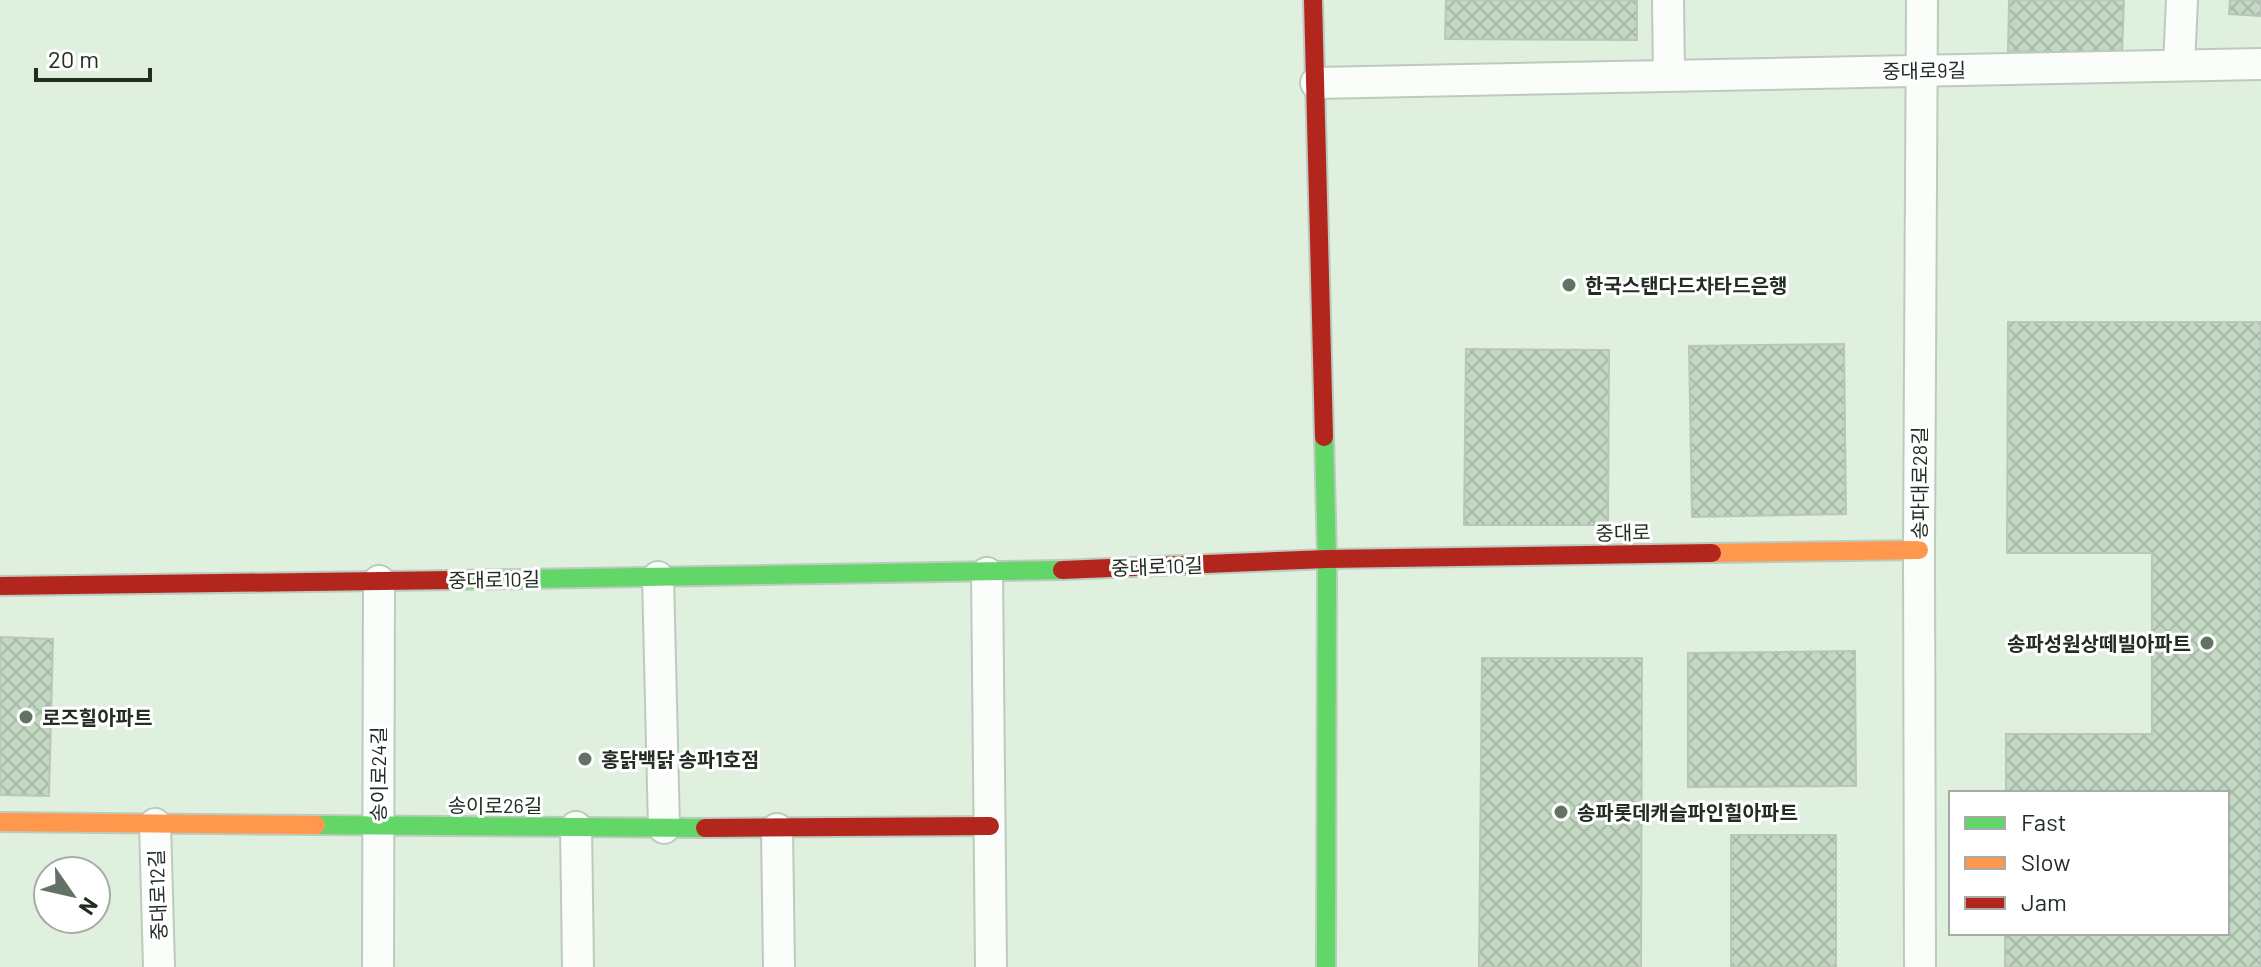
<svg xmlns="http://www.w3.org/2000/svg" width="2261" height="967" font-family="Barlow,'Noto Sans KR',sans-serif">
<defs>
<pattern id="building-cross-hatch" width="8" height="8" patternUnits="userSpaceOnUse" patternTransform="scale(2)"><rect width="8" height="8" fill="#c3d8c3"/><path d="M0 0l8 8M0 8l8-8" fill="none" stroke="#a7baa7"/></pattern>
</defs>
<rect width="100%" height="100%" fill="#dff0df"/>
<!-- building -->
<g fill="url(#building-cross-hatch)" stroke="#b9c6b9" stroke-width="2">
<polygon points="1446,0 1637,0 1637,40 1445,39"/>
<polygon points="2009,0 2124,0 2122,54 2008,51"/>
<polygon points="2230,0 2261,0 2261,16 2229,14"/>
<polygon points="2008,322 2261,322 2261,967 2005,967 2005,933 2227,933 2227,793 2006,793 2006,734 2152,734 2152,553 2007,553"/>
<polygon points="1844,344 1846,514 1692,517 1689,346"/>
<polygon points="1466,349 1609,350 1608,525 1464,525"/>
<polygon points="0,637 53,639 49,796 0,795"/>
<polygon points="1855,651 1856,786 1688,787 1688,653"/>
<polygon points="1482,658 1642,658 1641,967 1479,967"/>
<rect x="1731" y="835" width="105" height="132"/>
</g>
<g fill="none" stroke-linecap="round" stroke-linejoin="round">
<!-- street casing -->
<g stroke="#bdcabe" stroke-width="34">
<g id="street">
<polyline points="1668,0 1669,75"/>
<polyline points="2179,65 2182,0"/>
<polyline points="1316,83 2261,64"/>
<polyline points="987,573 991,967"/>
<polyline points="658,577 664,828"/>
<polyline points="155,824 159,967"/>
<polyline points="576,827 578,967"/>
<polyline points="777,829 779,967"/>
<polyline points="378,967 379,581"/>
<polyline points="1920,967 1919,550 1922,0"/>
</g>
</g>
<!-- fast casing -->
<g stroke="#bdcabe" stroke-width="22">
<g id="fast">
<polyline points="1324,437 1327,559 1326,967"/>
<polyline points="455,580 1062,570"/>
<polyline points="316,825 705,828"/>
</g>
</g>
<!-- slow casing -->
<g stroke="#bdcabe" stroke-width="22">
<g id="slow">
<polyline points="1712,553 1919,550"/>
<polyline points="0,822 316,825"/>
</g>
</g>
<!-- jam casing -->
<g stroke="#bdcabe" stroke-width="22">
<g id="jam">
<polyline points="1313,0 1324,437"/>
<polyline points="1062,570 1327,559 1712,553"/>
<polyline points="0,586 455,580"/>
<polyline points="705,828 990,826"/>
</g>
</g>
<!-- street -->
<use href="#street" stroke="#fafdfa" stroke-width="30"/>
<!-- fast -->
<use href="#fast" stroke="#63d668" stroke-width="18"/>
<!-- slow -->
<use href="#slow" stroke="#ff974d" stroke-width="18"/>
<!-- jam -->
<use href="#jam" stroke="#b3261e" stroke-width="18"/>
</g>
<!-- markers -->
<g fill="#647165" stroke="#fff" stroke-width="3">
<circle cx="1569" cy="285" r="8"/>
<circle cx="2207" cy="643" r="8"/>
<circle cx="26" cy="717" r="8"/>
<circle cx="585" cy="759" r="8"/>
<circle cx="1561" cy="812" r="8"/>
</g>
<g text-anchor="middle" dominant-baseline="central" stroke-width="6" stroke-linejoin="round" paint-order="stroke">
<!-- street labels -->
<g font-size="20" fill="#222d23" stroke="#fff">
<text transform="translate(1924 70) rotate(-1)">중대로9길</text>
<text transform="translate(1919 483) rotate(-90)">송파대로28길</text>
<text transform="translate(1623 532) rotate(-1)">중대로</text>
<text transform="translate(1157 566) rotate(-2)">중대로10길</text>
<text transform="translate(494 579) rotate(-1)">중대로10길</text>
<text transform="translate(378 774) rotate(-90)">송이로24길</text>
<text x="495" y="805">송이로26길</text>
<text transform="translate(157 895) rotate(-92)">중대로12길</text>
</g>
<!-- poi labels -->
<g font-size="20" font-weight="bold" fill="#222d23" stroke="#fff" text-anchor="start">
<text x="1585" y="285">한국스탠다드차타드은행</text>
<text x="2191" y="643" text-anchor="end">송파성원상떼빌아파트</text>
<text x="42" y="717">로즈힐아파트</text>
<text x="601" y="759">홍닭백닭 송파1호점</text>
<text x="1577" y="812">송파롯데캐슬파인힐아파트</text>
</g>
</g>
<!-- legend -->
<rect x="1949" y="791" width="280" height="144" fill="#ffffff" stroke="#a7aba7" stroke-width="2"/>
<rect x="1965" y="817" width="40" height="12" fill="#63d668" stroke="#a7aba7" stroke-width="2"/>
<text x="2021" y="831" font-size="24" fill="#222d23">Fast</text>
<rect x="1965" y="857" width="40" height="12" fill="#ff974d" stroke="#a7aba7" stroke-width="2"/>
<text x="2021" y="871" font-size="24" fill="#222d23">Slow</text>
<rect x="1965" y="897" width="40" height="12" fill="#b3261e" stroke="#a7aba7" stroke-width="2"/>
<text x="2021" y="911" font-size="24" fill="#222d23">Jam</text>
<!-- north arrow -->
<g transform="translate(72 895) rotate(124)"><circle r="38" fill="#ffffff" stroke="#a7aba7" stroke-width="2"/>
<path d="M0-6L14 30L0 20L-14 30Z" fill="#647165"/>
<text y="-12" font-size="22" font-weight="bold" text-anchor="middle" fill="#222d23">N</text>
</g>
<!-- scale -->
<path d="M36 68v12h114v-12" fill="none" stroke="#222d23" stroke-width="4"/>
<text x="48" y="68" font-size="24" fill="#222d23" stroke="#ffffff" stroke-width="6" paint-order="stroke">20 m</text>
</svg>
